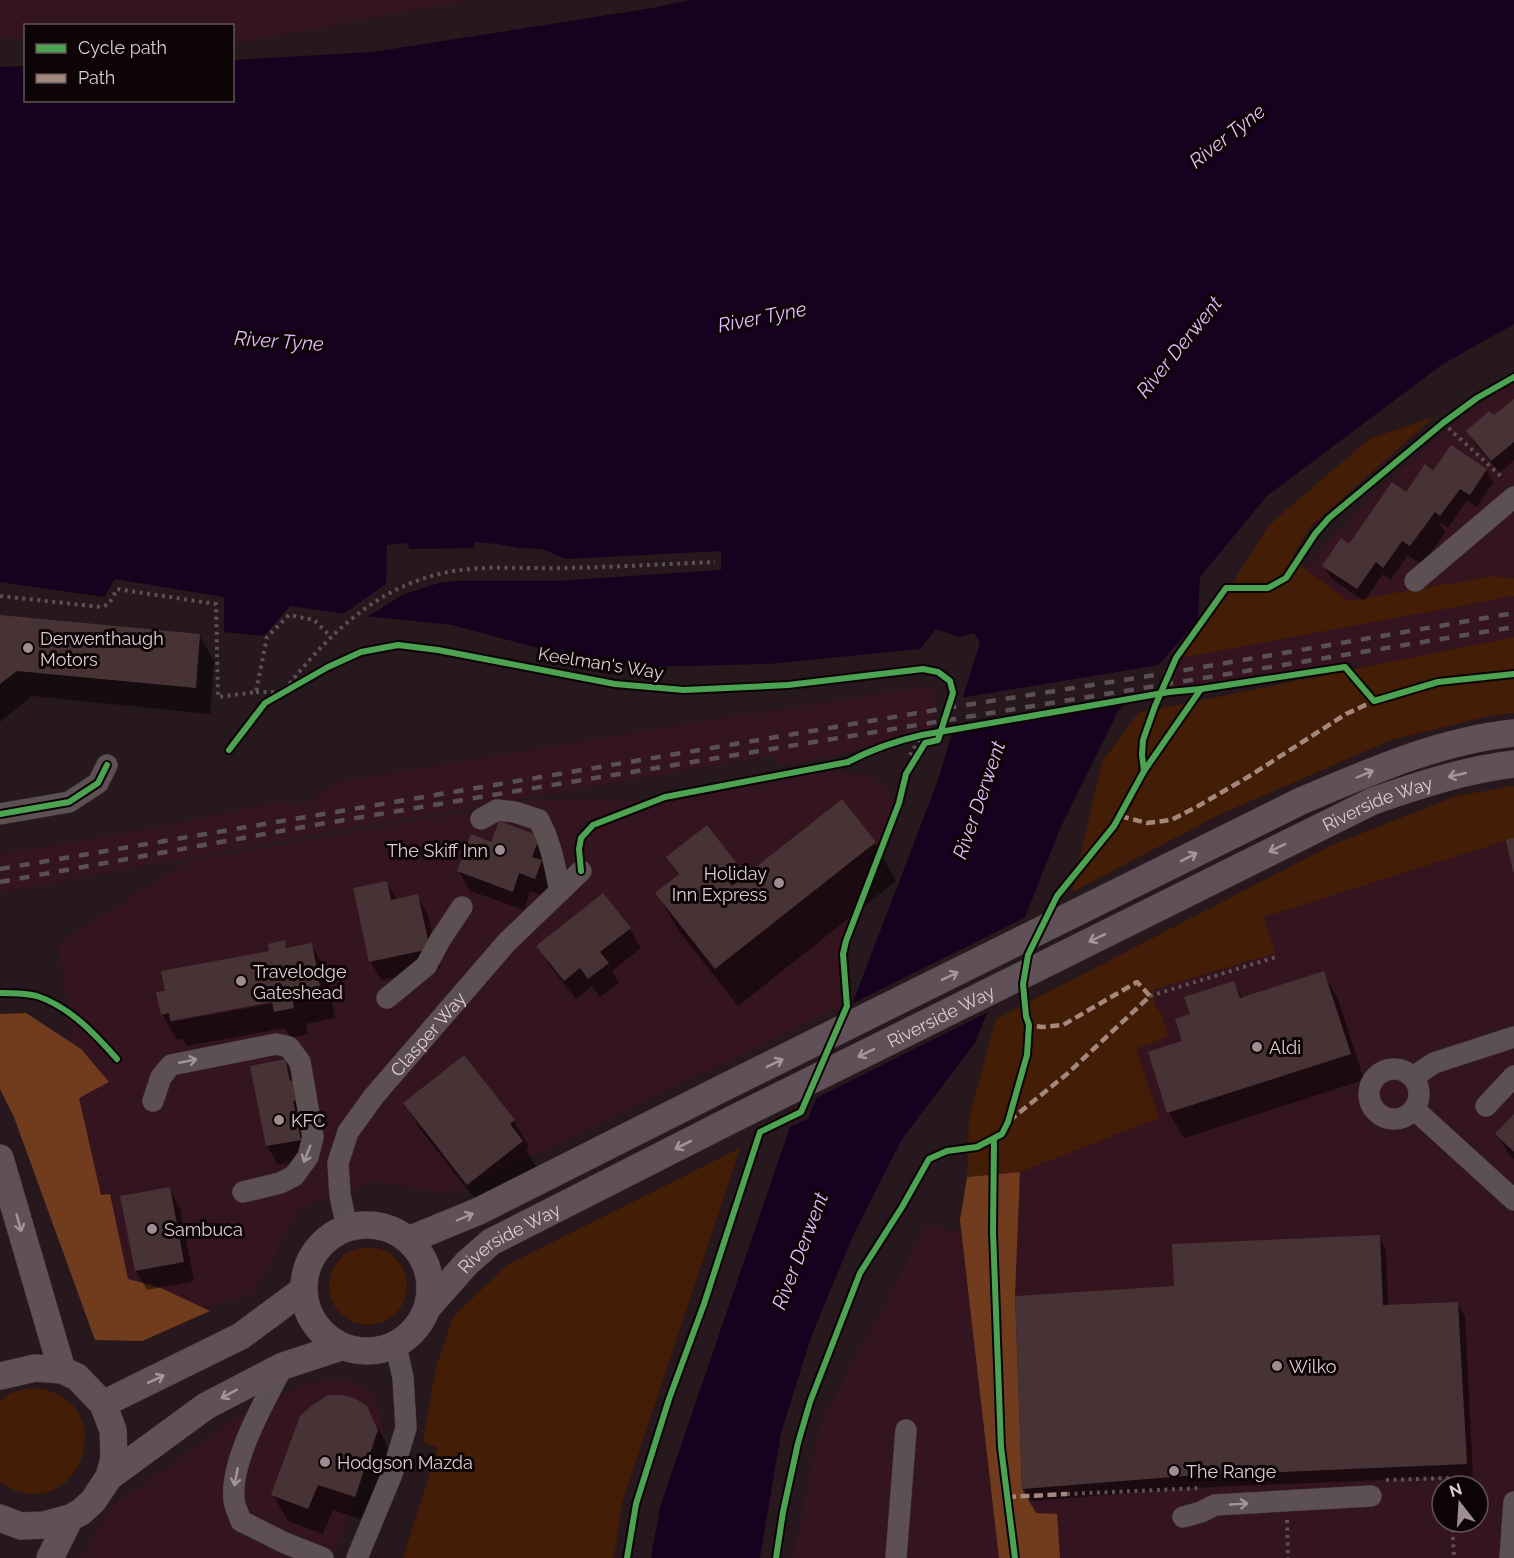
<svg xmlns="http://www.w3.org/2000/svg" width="1514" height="1558" font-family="Raleway,sans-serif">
<rect width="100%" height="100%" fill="#27181d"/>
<!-- built -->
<g fill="#34151f" fill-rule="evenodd">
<polygon points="0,0 470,0 233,44 232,26 26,26 25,39 0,38"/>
<polygon points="1514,381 1514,666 1381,689 1354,661 1168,689 1178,661 1251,622 1347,602 1305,569 1377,491 1458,419"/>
<polygon points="934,685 937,702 930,730 903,734 839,756 777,765 775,755 317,834 0,893 0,855 183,822 284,800 292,805 311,801 337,782 648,730"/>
<polygon points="820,772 870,775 886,786 895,804 839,952 840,1007 452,1194 376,1182 301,1206 253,1295 114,1331 58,944 187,861 532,800 673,801 767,779"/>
<path d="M 1514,820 L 1514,1558 L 1033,1558 L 1022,1489 L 1015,1296 L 1020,1172 L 1037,999 ZM 1442,1486 L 1478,1486 L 1478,1522 L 1442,1522 Z"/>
<polygon points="928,1222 971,1239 1006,1558 793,1558 820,1425"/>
<polygon points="342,1378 374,1394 384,1429 343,1532 330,1558 80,1558 112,1507 238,1416 309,1383"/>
</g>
<!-- green -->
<g fill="#431d05">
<polygon points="1434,417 1310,527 1293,556 1305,569 1348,601 1494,576 1514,579 1514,596 1180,658 1227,592 1269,525 1369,439"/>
<polygon points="1514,637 1514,713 1489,716 1391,740 1221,814 1072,892 1102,762 1138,713"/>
<polygon points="1514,786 1514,838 1264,917 1275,953 1154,989 1154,1003 1161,1014 1169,1036 1136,1049 1159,1118 1020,1172 967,1177 969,1118 996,1019 1332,845 1456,796"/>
<polygon points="740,1148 622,1503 614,1558 403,1558 438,1448 423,1442 436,1367 453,1317 507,1265"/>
<circle cx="368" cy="1286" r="39"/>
<path d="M 25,1389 C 31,1389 37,1388 43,1389 C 116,1405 85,1513 16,1491 C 11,1489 5,1485 0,1482 L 0,1401 L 8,1394 Z"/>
</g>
<!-- forest -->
<g fill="#713c1e">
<polygon points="26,1013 81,1049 109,1082 79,1098 101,1195 110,1194 128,1279 161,1288 210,1311 142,1341 95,1340 14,1117 0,1089 0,1014"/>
<polygon points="1020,1172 1015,1296 1022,1489 1036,1513 1057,1514 1060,1558 999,1558 960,1220 967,1177"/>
</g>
<!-- water -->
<polygon fill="#16021e" points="690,0 1514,0 1514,324 1443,364 1267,496 1200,577 1198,620 1118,711 1060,829 975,1043 902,1139 853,1236 811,1337 781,1433 760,1558 651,1558 660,1507 790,1127 808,1119 937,783 980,642 974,633 959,637 936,629 920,649 768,664 646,667 557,653 452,625 355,615 290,606 264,636 224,632 224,597 115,579 104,597 0,582 0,67 25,66 26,100 232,100 233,60 373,52 652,8"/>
<!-- pier -->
<g fill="#27181d">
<polygon points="474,542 497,544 520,548 542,549 566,559 721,551 721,570 556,581 457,581 439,583 402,595 364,619 340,616 386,584 387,545 408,543 409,549 474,548"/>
<polygon points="1164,664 1129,703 949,734 960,698"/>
<polygon points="1030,915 992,1010 812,1100 848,1006"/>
</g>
<!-- shadow -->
<g fill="#0007" fill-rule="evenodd">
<polygon points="1514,401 1514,460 1500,473 1475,444 1467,431 1494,417"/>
<polygon points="1451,447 1486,470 1493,483 1477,507 1467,500 1448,528 1438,521 1445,533 1422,565 1408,555 1391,580 1383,574 1364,601 1331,578 1324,566 1411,497 1434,473"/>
<polygon points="0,616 199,635 214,661 210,714 32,696 0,722"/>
<polygon points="539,837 552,881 546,897 530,891 524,910 470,891 459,871 492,844"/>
<path d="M 875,843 L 896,881 L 738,1006 L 679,931 L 657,893 L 679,876 L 668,858 L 737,865 L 744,878 ZM 734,865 L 734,869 L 719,881 L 717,879 Z"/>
<polygon points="387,883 397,900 417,896 428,915 440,968 381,980 370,961"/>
<polygon points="603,895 630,929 641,948 612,971 619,983 600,997 592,986 576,999 549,965 538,946"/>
<path d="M 284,942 L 288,949 L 311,944 L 326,970 L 335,1018 L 306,1024 L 308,1034 L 291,1038 L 285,1028 L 187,1046 L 183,1039 L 177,1040 L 162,1014 L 167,992 L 271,952 ZM 279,999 L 280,1002 L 171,1022 L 171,1019 Z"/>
<polygon points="1323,973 1338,999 1364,1080 1184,1138 1169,1113 1150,1053 1184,1042 1192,1015 1233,983 1243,999"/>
<polygon points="464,1057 514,1121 529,1147 526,1149 536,1167 483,1209 420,1129 405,1103"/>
<polygon points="284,1061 296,1080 311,1159 278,1165 267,1146"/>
<polygon points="1514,1116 1514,1159 1508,1153 1497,1134"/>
<polygon points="169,1188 180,1208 194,1281 147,1290 136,1271"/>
<polygon points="1379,1237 1386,1250 1388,1306 1457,1303 1465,1316 1473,1476 1193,1488 1031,1501 1024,1488 1176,1287"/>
<polygon points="366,1407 381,1433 392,1457 369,1522 333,1510 323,1534 288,1521 273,1495"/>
</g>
<!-- building -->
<g fill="#473335">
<polygon points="1514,399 1514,442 1491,461 1466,431 1489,411 1494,415"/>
<polygon points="1451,445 1487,469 1470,495 1460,489 1440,516 1435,512 1410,546 1402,541 1383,568 1376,562 1357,589 1322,566 1341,538 1349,544 1392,482 1406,492 1425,464 1433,471"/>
<polygon points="0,615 200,634 196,688 17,671 0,684"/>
<polygon points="842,799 876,842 715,969 655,893 679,874 666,857 707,825 738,865 724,875 732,886"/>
<polygon points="499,821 540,836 532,857 542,860 535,879 519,873 513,892 457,871 471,834 491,842"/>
<polygon points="1514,838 1514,872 1513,872 1506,840"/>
<polygon points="387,881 391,900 418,894 430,949 369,962 353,888"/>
<polygon points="603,893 631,928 600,952 609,963 588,979 580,968 564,981 536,946"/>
<polygon points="285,940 286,948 312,943 321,992 292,998 294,1008 274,1012 272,1002 170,1021 169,1013 161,1015 156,992 165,991 161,971 269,951 268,944"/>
<polygon points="1324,971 1351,1054 1167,1113 1148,1052 1182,1041 1175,1019 1190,1014 1184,997 1234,981 1240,998"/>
<polygon points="464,1055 515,1120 510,1124 523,1141 467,1185 403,1103"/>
<polygon points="285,1059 290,1081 308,1078 312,1097 293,1101 301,1140 266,1146 250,1066"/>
<polygon points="1514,1114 1514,1152 1495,1134"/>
<polygon points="170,1187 184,1262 135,1271 120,1196"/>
<polygon points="1380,1235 1383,1305 1458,1302 1467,1464 1185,1476 1022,1489 1015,1296 1174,1286 1172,1244"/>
<polygon points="328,1395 343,1395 356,1399 367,1406 378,1430 355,1497 318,1485 308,1509 271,1495 300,1416 311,1406"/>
</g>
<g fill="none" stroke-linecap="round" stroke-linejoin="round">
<!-- minor casing -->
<g stroke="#413537" stroke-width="22">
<g id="minor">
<polyline points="1415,581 1514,497"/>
<polyline points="0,814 69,802 98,783 107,765"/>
<path d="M 481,819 L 497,810 L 515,812 L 539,820 C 552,846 554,863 560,891"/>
<polyline points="387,998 426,966 440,940 462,907"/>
<circle cx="1394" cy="1094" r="25"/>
<polyline points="1413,1077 1434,1063 1514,1037"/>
<polyline points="153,1101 161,1077 171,1065 276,1044 289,1047 300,1062 313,1137 308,1157 294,1176 280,1183 243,1192"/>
<polyline points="1486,1106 1514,1076"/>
<polyline points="1414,1109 1514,1200"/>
<path id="s1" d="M 347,1228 L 340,1195 L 338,1163 L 348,1132 L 374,1096 L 507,942 L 581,871"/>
<path d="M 283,1366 C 265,1400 230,1461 234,1499 C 234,1506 239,1514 241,1521 L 285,1543 L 323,1558"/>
<polyline points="1183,1517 1201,1512 1215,1505 1371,1496"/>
<polyline points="357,1558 392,1474 406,1428 403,1378 396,1346"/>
<polyline points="896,1558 906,1430"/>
<polyline points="1510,1558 1514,1502"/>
</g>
</g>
<!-- major casing -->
<g stroke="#413537" stroke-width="28">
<g id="major">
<polyline points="0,1158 62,1370"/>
<circle cx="367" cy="1288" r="63"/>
<path d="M 411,1239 L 479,1211 L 723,1088 L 1301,801 C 1370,772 1438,741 1514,733"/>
<path id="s2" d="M 428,1307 L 467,1263 L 491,1242 L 735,1118 L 1373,801 C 1419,785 1465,770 1514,764"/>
<polyline points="0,1376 35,1368 62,1370 77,1377 103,1404 113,1430 114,1458 109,1477 93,1501 81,1512 70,1518 44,1525 21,1526 0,1518"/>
<polyline points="103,1404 241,1336 303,1290"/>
<polyline points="109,1477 206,1406 283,1366 341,1347"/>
<polyline points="50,1558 70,1518"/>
</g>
</g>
<!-- path -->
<g stroke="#5c5154" stroke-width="4" stroke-dasharray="3 4.5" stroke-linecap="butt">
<polyline points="1443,423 1504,479"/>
<polyline points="0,596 101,607 109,604 117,589 216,604 218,697 256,692 267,637 289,615 314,620 331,637"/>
<path d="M 256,692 L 283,692 C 332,629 387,576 470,569 C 502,566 534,569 566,568 C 616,567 666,564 715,562"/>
<polyline points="910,755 922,735"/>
<polyline points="1150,996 1276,957"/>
<polyline points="1386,1480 1450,1478 1450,1486"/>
<polyline points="1067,1494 1201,1488"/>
<polyline points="1287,1520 1288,1558"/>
<polyline points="1452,1522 1454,1558"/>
</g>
<!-- minor -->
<use href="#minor" stroke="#5c5053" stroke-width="21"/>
<!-- major -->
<use href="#major" stroke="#605158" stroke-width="27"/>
<!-- rail -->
<g stroke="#5a4f53" stroke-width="4.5" stroke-dasharray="10 10" stroke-linecap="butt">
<polyline points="0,869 935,710 1174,672 1514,613"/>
<polyline points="0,882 309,826 528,789 1514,627"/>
</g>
<!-- quiet -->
<g stroke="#a5887d" stroke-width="4.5" stroke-dasharray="9 4.5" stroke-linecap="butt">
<polyline points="1120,816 1147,823 1171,820 1193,809 1248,777 1346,714 1374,701"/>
<polyline points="1009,1121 1067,1074 1150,996 1137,982 1063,1025 1042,1027 1029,1025"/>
<polyline points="1007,1497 1067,1494"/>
</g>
<!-- cycleway casing -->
<g stroke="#0d0406" stroke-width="10">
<g id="cycleway">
<polyline points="229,750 265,703 328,667 361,652 398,645 438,650 615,684 684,690 788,685 923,669 938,672 950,681 953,693 938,740 925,743 906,774 899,803 846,941 843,954 847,1006 801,1112 760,1132 704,1304 669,1399 636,1504 627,1558"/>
<polyline points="1144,771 1142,755 1143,740 1155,706 1176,658 1226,588 1268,588 1286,578 1315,534 1329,518 1443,423 1477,398 1514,377"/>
<polyline points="0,814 69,802 98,783 107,765"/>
<path d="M 581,871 L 579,849 L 581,838 L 593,825 L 665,797 L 848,762 C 872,749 896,741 922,735 L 1169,692 L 1201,689 L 1345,667 L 1374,701 L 1438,682 L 1514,674"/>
<path d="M 0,993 C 12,993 26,993 37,996 C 70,1007 95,1034 117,1059"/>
<polyline points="994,1139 993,1232 1001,1447 1015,1558"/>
<polyline points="776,1558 783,1512 798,1443 810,1402 860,1273 902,1207 929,1159 947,1151 977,1147 1002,1134 1008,1122 1027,1055 1029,1025 1026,1016 1023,984 1028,955 1057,896 1114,826 1144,771 1201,689"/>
</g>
</g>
<!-- cycleway -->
<use href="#cycleway" stroke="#4ca352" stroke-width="6"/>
</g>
<!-- one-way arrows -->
<defs><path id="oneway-shaft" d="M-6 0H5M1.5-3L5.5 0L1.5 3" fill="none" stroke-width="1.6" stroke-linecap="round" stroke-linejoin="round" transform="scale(1.5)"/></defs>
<g stroke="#a6959a">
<use href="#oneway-shaft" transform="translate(1365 774) rotate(-23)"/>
<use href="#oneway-shaft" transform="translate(1457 775) rotate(167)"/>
<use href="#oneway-shaft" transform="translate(1277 848) rotate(154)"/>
<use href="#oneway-shaft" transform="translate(1189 857) rotate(-27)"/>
<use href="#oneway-shaft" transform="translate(1097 938) rotate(154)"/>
<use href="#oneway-shaft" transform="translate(950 976) rotate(-26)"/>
<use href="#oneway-shaft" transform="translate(866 1053) rotate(154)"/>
<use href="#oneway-shaft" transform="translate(775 1063) rotate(-26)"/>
<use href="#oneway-shaft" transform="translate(683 1145) rotate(153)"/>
<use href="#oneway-shaft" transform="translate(465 1217) rotate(-23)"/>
<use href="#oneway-shaft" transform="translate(19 1223) rotate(74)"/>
<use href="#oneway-shaft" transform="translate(156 1379) rotate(-25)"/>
<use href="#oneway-shaft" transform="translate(229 1394) rotate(151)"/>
</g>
<g stroke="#a49498">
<use href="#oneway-shaft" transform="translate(188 1061) rotate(-11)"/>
<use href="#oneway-shaft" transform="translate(307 1154) rotate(112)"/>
<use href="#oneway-shaft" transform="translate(236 1477) rotate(101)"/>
<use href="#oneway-shaft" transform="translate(1239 1504) rotate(-3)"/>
</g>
<!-- markers -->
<g fill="#9f8d91" stroke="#0d0406" stroke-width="2">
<circle cx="28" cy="648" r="6"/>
<circle cx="500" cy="850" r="6"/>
<circle cx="779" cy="883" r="6"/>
<circle cx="241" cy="981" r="6"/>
<circle cx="1257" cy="1047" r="6"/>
<circle cx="279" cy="1120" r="6"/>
<circle cx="152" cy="1229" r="6"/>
<circle cx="1277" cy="1366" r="6"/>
<circle cx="325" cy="1462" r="6"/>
<circle cx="1174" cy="1471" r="6"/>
</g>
<g text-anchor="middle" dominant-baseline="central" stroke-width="6" stroke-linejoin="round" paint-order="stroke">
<!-- poi labels -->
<g font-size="18" fill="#dfccd0" stroke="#0d0406" text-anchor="start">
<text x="40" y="638">Derwenthaugh<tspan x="40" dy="21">Motors</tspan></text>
<text x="488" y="850" text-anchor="end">The Skiff Inn</text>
<text x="767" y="873" text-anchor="end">Holiday<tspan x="767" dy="21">Inn Express</tspan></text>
<text x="253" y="971">Travelodge<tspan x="253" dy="21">Gateshead</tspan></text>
<text x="1269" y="1047">Aldi</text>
<text x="291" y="1120">KFC</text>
<text x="164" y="1229">Sambuca</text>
<text x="1289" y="1366">Wilko</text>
<text x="337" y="1462">Hodgson Mazda</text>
<text x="1186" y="1471">The Range</text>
</g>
<!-- street labels -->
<g font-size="18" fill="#dfccd0" stroke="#0d0406">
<text transform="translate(601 663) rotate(9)">Keelman's Way</text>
<text stroke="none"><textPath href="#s2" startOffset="1080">Riverside Way</textPath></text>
<text stroke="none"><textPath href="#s2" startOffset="594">Riverside Way</textPath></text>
<text stroke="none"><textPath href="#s1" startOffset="225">Clasper Way</textPath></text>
<text stroke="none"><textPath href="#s2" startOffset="108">Riverside Way</textPath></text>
</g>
<!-- water labels -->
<g font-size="20" font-style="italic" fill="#e6bbfc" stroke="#0d0406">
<text transform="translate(1227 136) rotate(-38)">River Tyne</text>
<text transform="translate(762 317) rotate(-11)">River Tyne</text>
<text transform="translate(279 341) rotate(4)">River Tyne</text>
<text transform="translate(1179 347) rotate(-51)">River Derwent</text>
<text transform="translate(979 800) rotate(-71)">River Derwent</text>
<text transform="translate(800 1251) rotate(-69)">River Derwent</text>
</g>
</g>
<!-- legend -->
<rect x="24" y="24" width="210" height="78" fill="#0d0406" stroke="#615457" stroke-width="1.5"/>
<rect x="36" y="44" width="30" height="9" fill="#4ca352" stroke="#615457" stroke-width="1.5"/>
<text x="78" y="54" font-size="18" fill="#dfccd0">Cycle path</text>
<rect x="36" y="74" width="30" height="9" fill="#a5887d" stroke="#615457" stroke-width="1.5"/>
<text x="78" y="84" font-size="18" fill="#dfccd0">Path</text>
<!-- north arrow -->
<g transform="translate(1460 1504) rotate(343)"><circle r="28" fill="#0d0406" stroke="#615457" stroke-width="1.5"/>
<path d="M0-4.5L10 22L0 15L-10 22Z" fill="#9f8d91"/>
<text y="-9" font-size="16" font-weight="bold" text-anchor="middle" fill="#dfccd0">N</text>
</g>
</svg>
